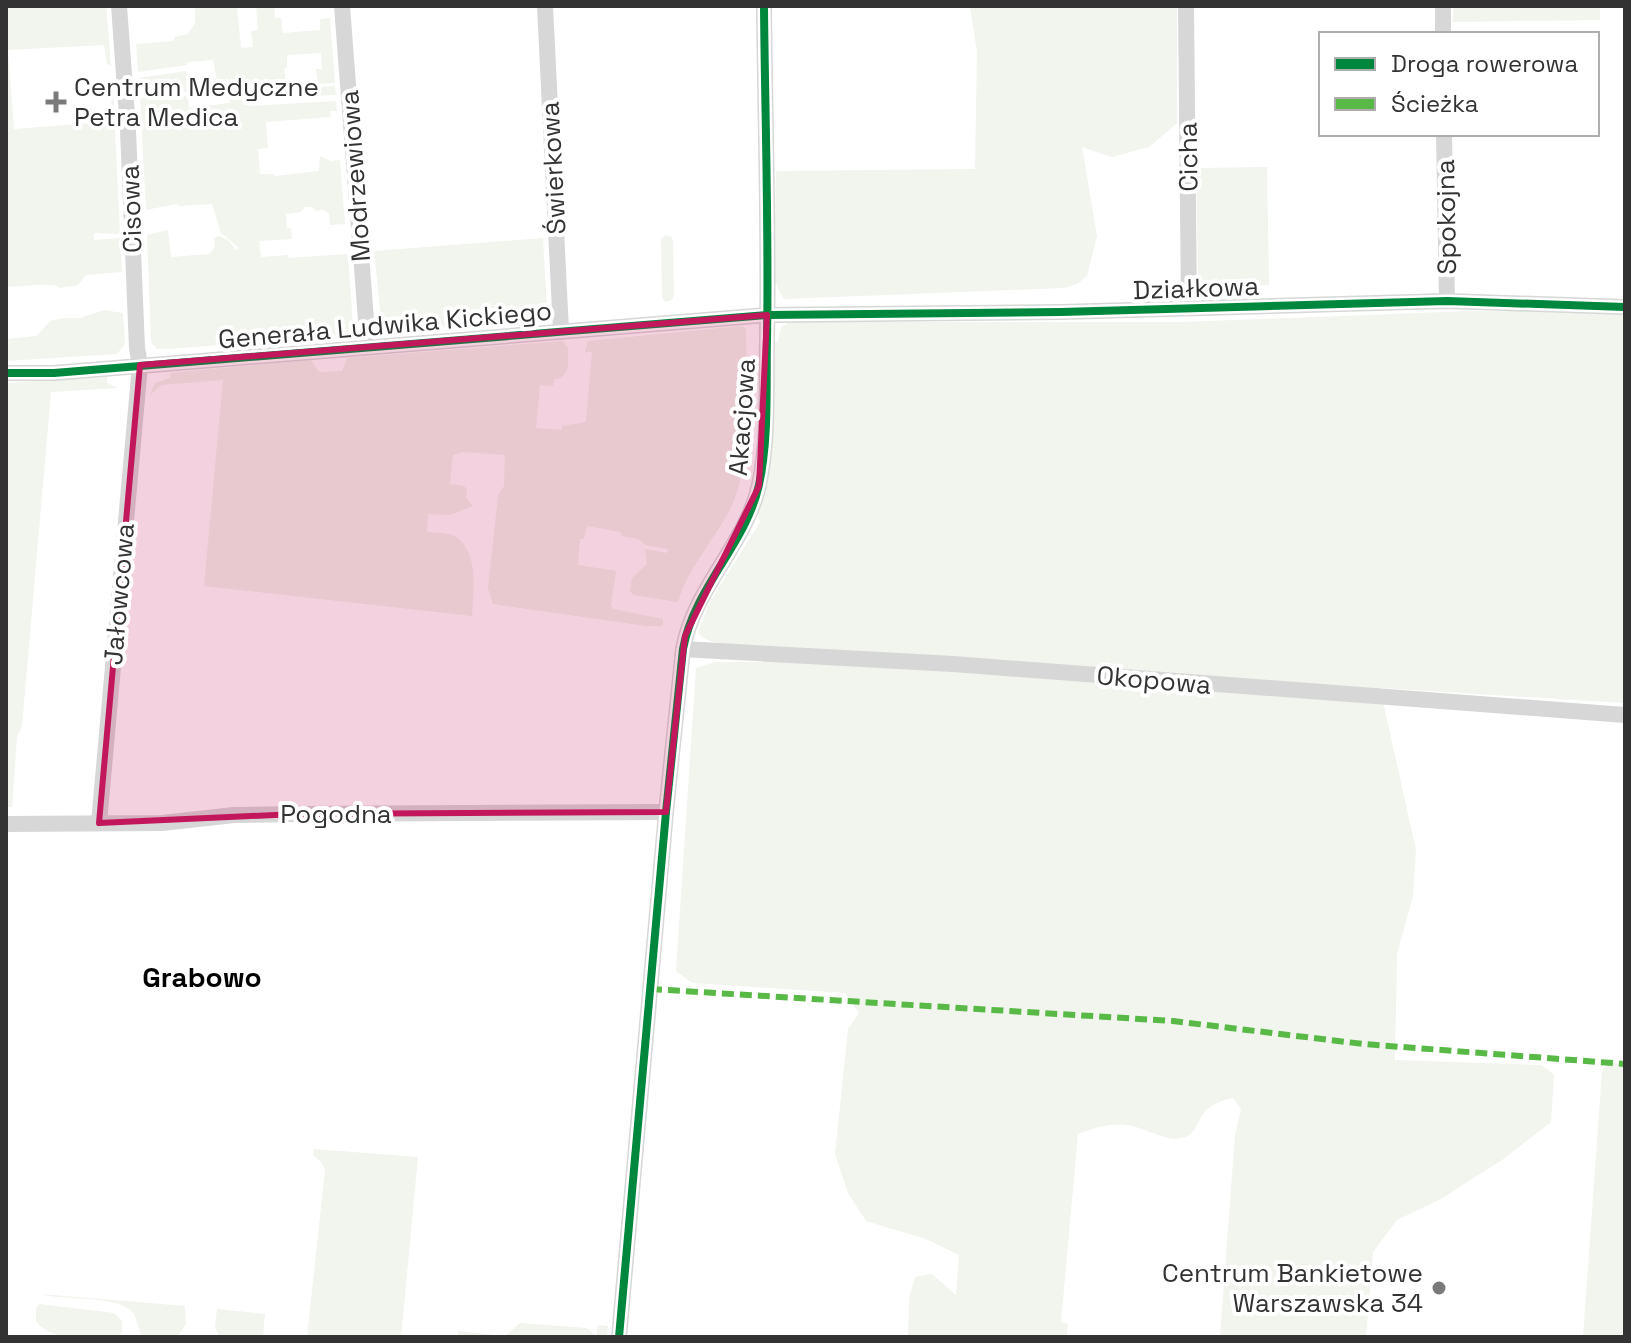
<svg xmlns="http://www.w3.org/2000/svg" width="1631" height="1343" font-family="'Space Grotesk',sans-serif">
<rect width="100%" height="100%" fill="#fff"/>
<!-- green -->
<g fill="#f1f5ed">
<polygon points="6,6 106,6 111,65 107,64 104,45 8,50 14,129 105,122 106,125 115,124 109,88 113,88 120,234 94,233 94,240 120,238 122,272 86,275 78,285 60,288 54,285 36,285 6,287"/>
<polygon points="195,6 237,6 241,48 253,47 251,31 258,30 256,6 274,6 275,18 281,18 283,33 320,30 320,19 330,18 335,83 318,84 316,69 322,69 321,53 287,55 287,68 284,69 287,89 335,86 336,95 249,98 249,106 336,101 337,111 330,111 331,117 266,122 268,148 258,149 260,174 274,174 275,176 319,171 320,156 331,161 340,160 345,224 330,225 329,214 324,210 316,211 312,207 305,207 301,212 286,214 287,228 291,228 292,239 259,241 261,257 288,255 288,258 348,254 353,325 349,335 169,349 157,349 151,342 147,235 168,230 171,257 210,254 215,246 214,238 219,236 228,240 236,250 239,248 221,233 212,204 179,206 176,204 146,210 140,98 188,96 189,108 230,103 228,79 217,80 213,60 188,62 187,65 138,72 136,44 174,41 174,37 188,34 195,23"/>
<polygon points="970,6 1177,6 1177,123 1149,147 1112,157 1082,147 1097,236 1087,276 1077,284 1064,288 784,299 779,291 777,284 773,285 776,171 975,169 977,52"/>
<polygon points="1453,6 1600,6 1600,20 1453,22"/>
<polygon points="186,71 187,92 140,95 139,78"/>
<polygon points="1267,167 1269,285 1203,289 1199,284 1198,274 1196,168"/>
<polygon points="665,235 671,237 673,242 674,295 672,300 666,302 662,298 661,240"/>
<polygon points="543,238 547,311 540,319 389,332 382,327 374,251"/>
<polygon points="104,310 123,313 125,344 117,354 6,361 6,339 37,336 50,321 63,318 80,318"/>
<path d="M 1470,311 L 1561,311 L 1625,314 L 1625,703 L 1380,688 L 1416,850 L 1413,896 L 1397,954 L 1395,1060 L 1541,1065 L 1554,1074 L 1551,1122 L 1502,1160 L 1441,1199 L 1397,1220 L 1373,1252 L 1366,1337 L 1220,1337 L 1235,1135 L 1241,1109 L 1233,1098 C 1221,1100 1207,1106 1201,1117 C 1195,1127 1195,1135 1181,1138 C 1165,1142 1144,1127 1127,1125 C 1110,1123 1094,1128 1078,1134 L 1061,1322 L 1068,1324 L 1067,1337 L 908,1337 L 909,1299 L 915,1277 L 932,1274 L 956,1295 L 959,1255 L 926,1239 L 866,1221 L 848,1193 L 835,1154 L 848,1029 L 859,1013 L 845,993 L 692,983 L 676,971 L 696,668 L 715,662 L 762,662 L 762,645 C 743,644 711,648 698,633 L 708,605 L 760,522 L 757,514 L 770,469 L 773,343 L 778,341 L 781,327 L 790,322 L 1184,322 Z"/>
<path d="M 741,326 L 746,328 C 746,378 753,461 732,505 C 716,539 689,565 678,602 L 633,595 L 630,591 L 632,578 L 647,564 L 645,549 L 667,553 L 668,549 L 645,545 L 638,539 L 621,536 L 621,532 L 587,526 L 584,539 L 580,539 L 578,565 L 616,571 L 611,605 L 613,609 L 663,619 L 663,626 L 646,626 L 493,604 L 488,588 L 498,496 L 504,486 L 505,455 L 463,452 L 453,455 L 450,484 L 464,486 L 467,490 L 466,498 L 473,506 L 450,515 L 428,514 L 427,532 C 436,533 452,532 459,539 C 479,558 473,592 472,616 L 204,586 L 223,380 L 161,385 L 150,395 L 155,383 L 170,378 L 170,373 L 311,360 L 319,372 L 342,371 L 347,358 L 563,341 L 568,348 C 568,361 571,378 554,379 L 553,386 L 540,385 L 536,428 L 562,430 L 562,426 L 586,422 L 592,352 L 585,352 L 588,341 Z"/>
<polygon points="107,377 107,383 118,388 51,392 22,726 17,737 12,807 6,807 6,383"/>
<polygon points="1609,1063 1625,1064 1625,1337 1583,1337 1602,1071"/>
<polygon points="314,1149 418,1157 401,1337 307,1337 325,1170 321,1162 313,1155"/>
<path d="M 41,1294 L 185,1306 L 186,1324 L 177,1337 L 143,1337 C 137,1329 138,1315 129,1309 C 110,1295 63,1301 41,1294 Z"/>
<path d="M 39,1304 L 114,1313 L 122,1321 L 122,1332 L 117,1337 C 92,1337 51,1343 36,1321 L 36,1309 Z"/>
<polygon points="217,1309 265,1314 263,1337 219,1337 215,1327"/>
<polygon points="520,1323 587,1328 596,1336 598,1325 608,1326 607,1337 458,1337 458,1331 505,1336"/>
</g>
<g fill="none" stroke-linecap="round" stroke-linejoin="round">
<!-- street -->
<g stroke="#d7d7d7" stroke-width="16">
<polyline points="342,6 368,346"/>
<polyline points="545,6 561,331"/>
<polyline points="1186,6 1189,308"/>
<polyline points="1443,6 1443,34"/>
<polyline points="1444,134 1447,301"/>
<polyline points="6,373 54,373 767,315 1061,312 1447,301 1625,307"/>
<polyline points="683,649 953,664 1625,715"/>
<polyline points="99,823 140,365 137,348 128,130 119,6"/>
<polyline points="6,824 162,823 234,815 296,814 666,812"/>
<path d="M 619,1337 L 666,812 L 683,649 C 694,588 746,544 759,485 C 769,438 766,388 767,340 C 769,229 765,117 764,6"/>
</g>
<!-- quiet -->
<polyline stroke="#58b947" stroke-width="6" stroke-dasharray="12 6" stroke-linecap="butt" points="650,989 1173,1021 1363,1044 1625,1064"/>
<!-- cycleway casing -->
<g stroke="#fff" stroke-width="13">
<g id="cycleway">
<polyline points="6,373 54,373 767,315 1061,312 1447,301 1625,307"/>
<path d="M 619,1337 L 666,812 L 683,649 C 694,588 746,544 759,485 C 769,438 766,388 767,340 C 769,229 765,117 764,6"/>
</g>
</g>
<!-- cycleway -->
<use href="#cycleway" stroke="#00873e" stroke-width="8"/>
</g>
<!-- marked area -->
<path fill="#c2185b" fill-opacity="0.2" stroke="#c2185b" stroke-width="6" stroke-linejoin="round" d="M 767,315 L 759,486 L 685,636 L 666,812 L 296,814 L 99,823 L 140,365 Z"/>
<!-- markers -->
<g fill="#7a7a7a" stroke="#fff" stroke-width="3">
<path d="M52 90h8v8h8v8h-8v8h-8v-8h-8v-8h8z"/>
<circle cx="1439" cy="1288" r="8"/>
</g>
<g text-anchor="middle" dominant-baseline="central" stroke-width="8" stroke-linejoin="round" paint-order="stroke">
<!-- poi labels -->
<g font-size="26" fill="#333" stroke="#fff" text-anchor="start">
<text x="74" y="87">Centrum Medyczne<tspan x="74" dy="30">Petra Medica</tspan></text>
<text x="1423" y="1273" text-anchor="end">Centrum Bankietowe<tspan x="1423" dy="30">Warszawska 34</tspan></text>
</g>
<!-- street labels -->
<g font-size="26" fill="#333" stroke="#fff">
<text transform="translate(1188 157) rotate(-91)">Cicha</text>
<text transform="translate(553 168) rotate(-93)">Świerkowa</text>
<text transform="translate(355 176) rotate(-94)">Modrzewiowa</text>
<text transform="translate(131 209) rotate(-92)">Cisowa</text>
<text transform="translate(1446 217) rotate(-91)">Spokojna</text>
<text transform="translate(1196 288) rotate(-2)">Działkowa</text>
<text transform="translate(385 325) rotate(-5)">Generała Ludwika Kickiego</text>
<text transform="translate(742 417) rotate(-86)">Akacjowa</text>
<text transform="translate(119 594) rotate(-85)">Jałowcowa</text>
<text transform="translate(1154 680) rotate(5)">Okopowa</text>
<text x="336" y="814">Pogodna</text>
</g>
<!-- neighbourhood labels -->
<g font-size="28" font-weight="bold" fill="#000" stroke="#fff">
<text x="202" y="977">Grabowo</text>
</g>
</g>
<!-- border -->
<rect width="1631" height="1343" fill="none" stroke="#333333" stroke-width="16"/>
<!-- legend -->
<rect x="1319" y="32" width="280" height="104" fill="#ffffff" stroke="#adadad" stroke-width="2"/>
<rect x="1335" y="58" width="40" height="12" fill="#00873e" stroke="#adadad" stroke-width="2"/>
<text x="1391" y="72" font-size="24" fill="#333333">Droga rowerowa</text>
<rect x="1335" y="98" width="40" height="12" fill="#58b947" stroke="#adadad" stroke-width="2"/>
<text x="1391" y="112" font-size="24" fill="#333333">Ścieżka</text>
</svg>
